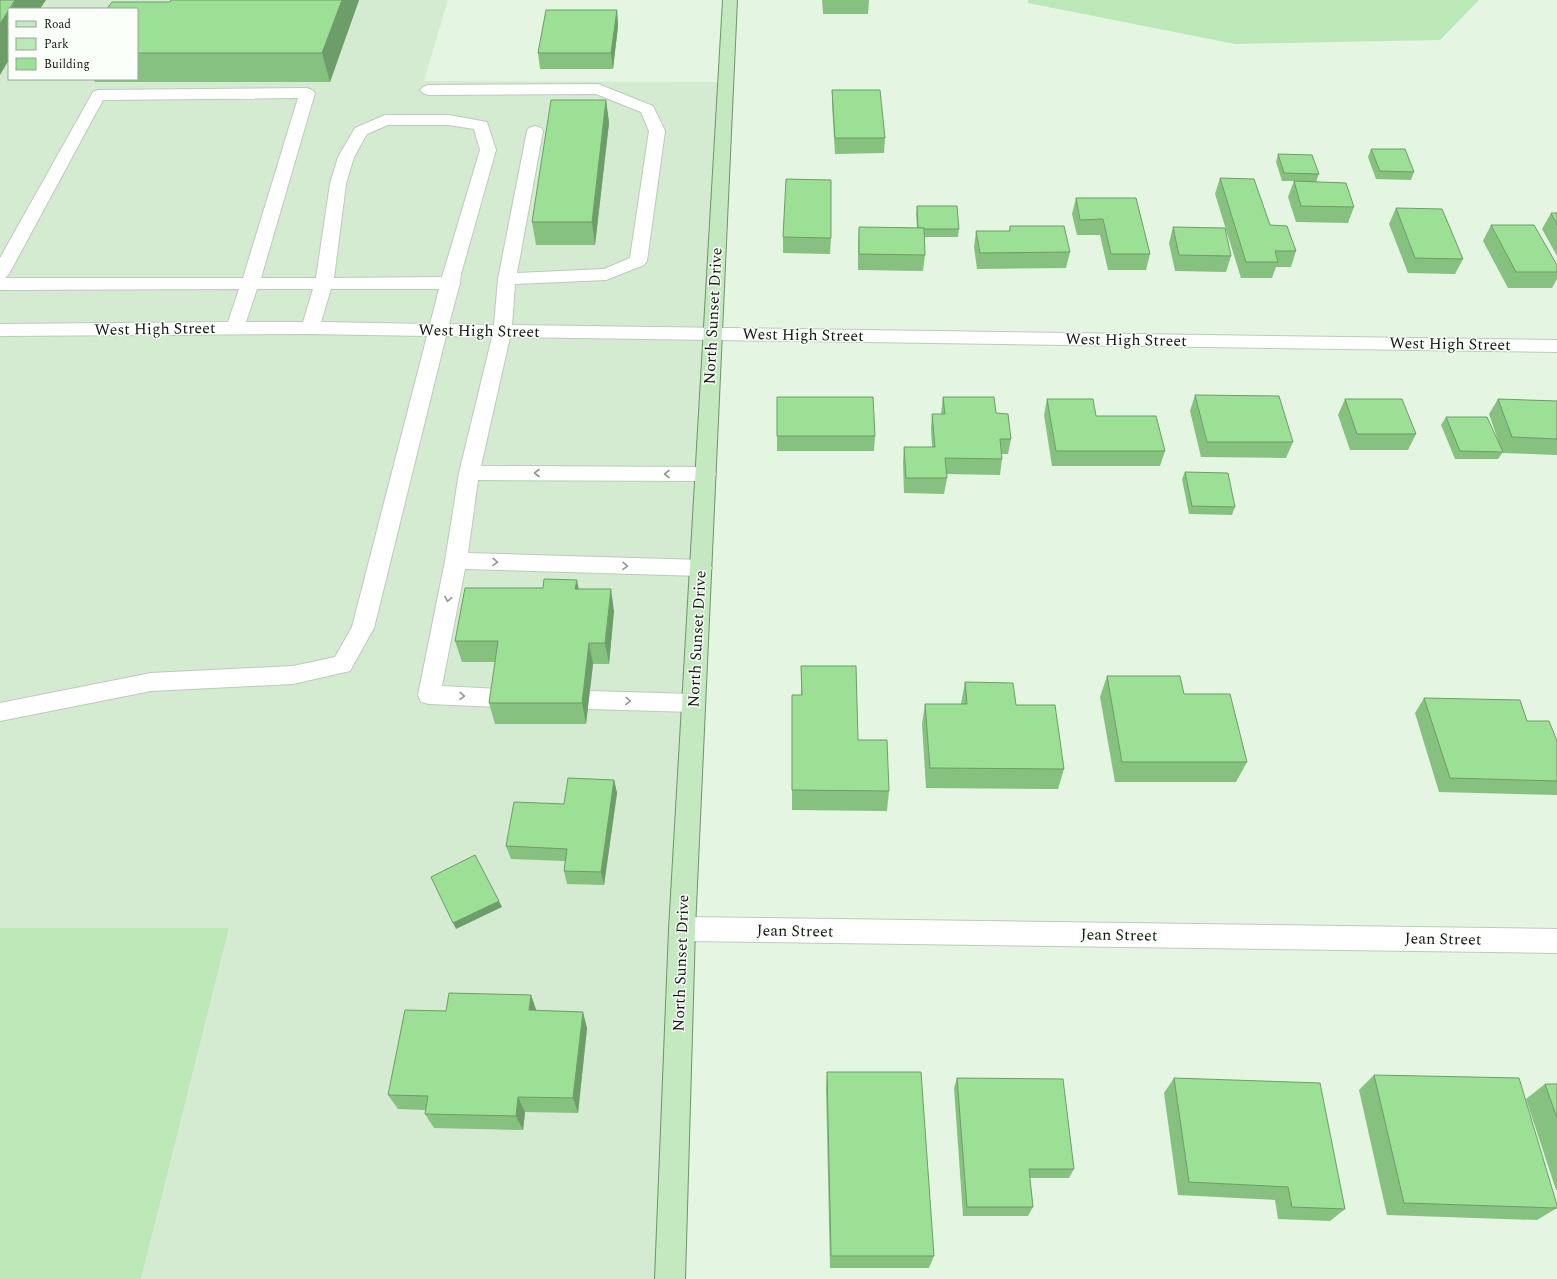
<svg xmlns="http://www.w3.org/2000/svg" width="1557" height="1279" font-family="Spectral,serif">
<rect width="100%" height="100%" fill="#e4f6e2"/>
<!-- built -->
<path fill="#d4ebd1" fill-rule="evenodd" d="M 0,0 L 448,0 L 424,81 L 725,82 L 670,1279 L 141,1279 L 229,928 L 0,928 ZM 9,9 L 137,9 L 137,79 L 9,79 Z"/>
<!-- green -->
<g fill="#bce7b7">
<polygon points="1028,0 1479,0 1440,40 1235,44 1028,3"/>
<polygon points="0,928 229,928 141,1279 0,1279"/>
</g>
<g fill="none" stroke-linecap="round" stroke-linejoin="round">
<!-- minor casing -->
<g stroke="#bbccb9" stroke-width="2">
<g id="minor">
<path d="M 598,84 L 653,106 L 665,131 L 647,261 L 644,265 L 606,280 L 515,284 L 512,325 L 1557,340 L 1557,352 L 510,337 L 481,466 L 706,467 L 713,469 L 716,474 L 713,479 L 706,481 L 478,480 L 468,553 L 701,560 L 708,562 L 712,568 L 708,574 L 701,576 L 465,569 L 442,686 L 499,689 L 507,691 L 510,698 L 507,705 L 499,707 L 429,704 L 421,702 L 418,695 L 445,561 L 459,473 L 492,337 L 446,336 L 374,628 L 350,671 L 293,684 L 151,691 L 0,721 L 0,703 L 151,673 L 293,666 L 335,657 L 352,627 L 427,336 L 310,334 L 0,336 L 0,324 L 228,322 L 239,289 L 0,290 L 0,258 L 93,92 L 98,90 L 307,88 L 312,90 L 315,93 L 261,278 L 316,278 L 330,184 L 338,157 L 355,128 L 385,115 L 449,115 L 487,122 L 496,150 L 461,274 L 460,283 L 449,324 L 494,325 L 498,279 L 527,131 L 529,128 L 535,126 L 541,128 L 543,131 L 517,273 L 604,269 L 630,258 L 649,131 L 641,112 L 596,94 L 428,95 L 423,93 L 420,90 L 423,87 L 428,85 ZM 298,98 L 243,278 L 5,278 L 9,274 L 103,100 ZM 388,125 L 449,125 L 474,129 L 480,150 L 442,277 L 334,278 L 346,184 L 354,157 L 367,134 ZM 257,289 L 313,289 L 303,322 L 246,322 ZM 331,289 L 439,289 L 430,324 L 321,322 Z"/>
<polygon points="589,691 693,694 701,696 704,703 701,710 693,712 589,709 581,707 578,700 581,693"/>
<polygon points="682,917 1557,929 1557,953 682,941 673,937 669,929 673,921"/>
</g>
</g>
<!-- major casing -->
<g stroke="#6c9567" stroke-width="2">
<polygon id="major" points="723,0 737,0 695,929 685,1279 655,1279 669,929"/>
</g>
<!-- minor -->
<use href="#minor" fill="#fff" fill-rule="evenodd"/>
<!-- major -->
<use href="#major" fill="#c4e8c0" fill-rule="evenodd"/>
</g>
<!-- wall -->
<g fill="#86c180">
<polygon points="171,0 359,0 330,82 95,82 94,79 137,79 137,9 170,2"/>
<polygon points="822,0 869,0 868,14 823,14"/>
<polygon points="617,10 618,26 613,69 540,69 538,53"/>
<polygon points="832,90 885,138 884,153 835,154 832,105"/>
<polygon points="606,100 609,123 595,245 536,245 532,222"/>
<polygon points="1371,149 1414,172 1411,180 1376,179 1368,157"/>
<polygon points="1278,154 1319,174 1316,182 1354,207 1348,223 1296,222 1288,197 1294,181 1282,181 1276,162"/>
<polygon points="1220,178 1270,225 1296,251 1291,267 1276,267 1272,278 1241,278 1215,194"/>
<polygon points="1076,198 1150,254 1146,270 1108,270 1100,235 1077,235 1072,214"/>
<polygon points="917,206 959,229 958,237 924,237 925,255 923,271 858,270 858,243 859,227 917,228 916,214"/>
<polygon points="1396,208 1463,259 1455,274 1408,273 1389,224"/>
<polygon points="1551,213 1557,213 1557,256 1542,229"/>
<polygon points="1491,225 1557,265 1557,279 1552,288 1508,288 1483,241"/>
<polygon points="1010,226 1070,252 1066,268 977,269 974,247 976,231 1009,231"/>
<polygon points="1173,227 1231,256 1226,272 1175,271 1169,243"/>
<polygon points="783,237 831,238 830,254 783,253"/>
<polygon points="1195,395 1293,442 1286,458 1201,457 1190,411"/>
<polygon points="777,397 875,436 874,451 777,451"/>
<polygon points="943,397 996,413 1011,439 1008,454 1002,454 1002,459 1000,475 946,474 947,478 944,494 904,493 903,462 904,447 932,447 931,429 932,414 941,414"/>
<polygon points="1047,399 1165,451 1160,466 1052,466 1044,415"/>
<polygon points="1345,399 1416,434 1408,450 1350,450 1338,415"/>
<polygon points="1498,399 1557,401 1557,455 1503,453 1503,452 1498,459 1455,459 1441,425 1446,417 1500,446 1489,414"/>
<polygon points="1185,472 1235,507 1232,515 1189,514 1182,479"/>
<polygon points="578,589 614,611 609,664 593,664 586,724 495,724 489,703 495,662 462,662 455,641"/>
<polygon points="801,666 858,740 889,791 887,811 792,810 792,716 801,695"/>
<polygon points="1107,676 1184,694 1247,762 1236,782 1115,782 1100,697"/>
<polygon points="965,682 1016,705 1064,769 1058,789 926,788 922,724 925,704 961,704"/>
<polygon points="1424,698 1557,741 1557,795 1439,792 1415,713"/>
<polygon points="614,780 617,793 604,885 567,884 564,871 565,861 511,859 506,846 564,804"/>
<polygon points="446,1011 537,1011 587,1028 578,1113 525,1112 523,1130 434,1128 425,1114 425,1110 398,1109 388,1095"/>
<polygon points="827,1072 934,1256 929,1268 830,1268 826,1087"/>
<polygon points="1374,1075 1557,1205 1557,1208 1537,1220 1387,1215 1359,1090"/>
<polygon points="957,1078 1074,1169 1069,1178 1030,1178 1033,1207 1028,1216 963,1216 954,1088"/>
<polygon points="1174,1078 1345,1209 1330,1221 1278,1219 1275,1200 1178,1195 1164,1093"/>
<polygon points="1545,1084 1557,1084 1557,1190 1556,1190 1526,1099"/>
</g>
<!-- shaded-wall -->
<g fill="#6d9d68">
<polygon points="15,0 46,0 40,9 10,9"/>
<polygon points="342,0 359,0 330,82 322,53"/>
<polygon points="9,10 9,60 0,75 0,24"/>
<polygon points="617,10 618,26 613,69 611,53"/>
<polygon points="606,100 609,123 595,245 592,222"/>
<polygon points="577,580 581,601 575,589"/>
<polygon points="611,589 614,611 609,664 605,643"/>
<polygon points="589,643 593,664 586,724 582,703"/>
<polygon points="614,780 617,793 604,885 601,872"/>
<polygon points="499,901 502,907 456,929 453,923"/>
<polygon points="531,995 537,1012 529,1010"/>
<polygon points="583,1012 587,1028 578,1113 573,1098"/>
<polygon points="518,1097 525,1112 523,1130 516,1116"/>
</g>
<!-- building -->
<g fill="#9ce095" stroke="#6d9d68">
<polygon points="0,0 15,0 9,9 0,24"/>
<polygon points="171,0 342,0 322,53 137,53 137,9 107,9 112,2 170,2"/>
<polygon points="546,10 617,10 611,53 538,53"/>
<polygon points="832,90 880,90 885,138 835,138"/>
<polygon points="551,100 606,100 592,222 532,222"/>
<polygon points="1371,149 1405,149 1414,172 1380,171"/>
<polygon points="1278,154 1312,155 1319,174 1284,173"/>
<polygon points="1220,178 1254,179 1270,225 1287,226 1296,251 1275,251 1278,262 1246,262"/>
<polygon points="786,179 831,180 831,238 783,237"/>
<polygon points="1294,181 1346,183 1354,207 1301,206"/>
<polygon points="1076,198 1136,198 1150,254 1111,254 1103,219 1080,220"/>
<polygon points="917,206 957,206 959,229 924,229 924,228 918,228"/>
<polygon points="1396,208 1442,209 1463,259 1415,258"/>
<polygon points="1551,213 1557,213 1557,225"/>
<polygon points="1491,225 1534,225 1557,265 1557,272 1516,272"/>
<polygon points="1010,226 1064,226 1070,252 980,253 976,231 1010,231"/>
<polygon points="859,227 924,228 925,255 859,254"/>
<polygon points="1173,227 1225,228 1231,256 1179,255"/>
<polygon points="1195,395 1279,396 1293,442 1207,442"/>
<polygon points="777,397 873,397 875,436 777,436"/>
<polygon points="943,397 994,397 996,413 1008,414 1011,439 1000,439 1002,459 945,458 947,478 906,478 904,447 935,447 932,414 945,414"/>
<polygon points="1047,399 1093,399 1096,416 1156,416 1165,451 1056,451"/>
<polygon points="1345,399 1402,399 1416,434 1357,434"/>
<polygon points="1498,399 1557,401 1557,439 1512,437"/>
<polygon points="1446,417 1487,417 1503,452 1460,451"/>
<polygon points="1185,472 1228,473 1235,507 1192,506"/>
<polygon points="544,579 577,580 575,589 611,589 605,643 589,643 582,703 489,703 498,641 455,641 465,588 543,588"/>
<polygon points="801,666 856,666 858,740 887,740 889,791 792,790 792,695 802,695"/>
<polygon points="1107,676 1180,676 1184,694 1230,694 1247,762 1122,762"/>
<polygon points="965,682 1013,683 1016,705 1055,705 1064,769 930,768 925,704 967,704"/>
<polygon points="1424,698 1520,700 1527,721 1549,721 1557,741 1557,781 1450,778"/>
<polygon points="568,778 614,780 601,872 564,871 567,849 506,846 514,802 564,804"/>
<polygon points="475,855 499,901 453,923 431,877"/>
<polygon points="449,993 531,995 529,1010 583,1012 573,1098 518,1097 516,1116 425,1114 428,1096 388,1095 405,1010 446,1011"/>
<polygon points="827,1072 921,1072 934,1256 831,1256"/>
<polygon points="1374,1075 1519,1078 1557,1205 1557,1208 1404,1203"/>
<polygon points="957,1078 1063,1079 1074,1169 1029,1169 1033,1207 967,1207"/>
<polygon points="1174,1078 1320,1083 1345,1209 1292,1207 1288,1187 1189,1182"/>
<polygon points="1545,1084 1557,1084 1557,1118"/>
</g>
<!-- one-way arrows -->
<defs><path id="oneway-chevron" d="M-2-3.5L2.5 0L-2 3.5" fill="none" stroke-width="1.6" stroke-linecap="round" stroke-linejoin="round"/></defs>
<g stroke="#949794">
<use href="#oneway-chevron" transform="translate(537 473) rotate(-180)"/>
<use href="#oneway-chevron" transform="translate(667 474) rotate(-180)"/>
<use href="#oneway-chevron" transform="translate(495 562) rotate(1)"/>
<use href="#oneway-chevron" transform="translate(625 566) rotate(1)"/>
<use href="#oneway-chevron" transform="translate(448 599) rotate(101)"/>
<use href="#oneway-chevron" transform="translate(462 696) rotate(2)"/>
<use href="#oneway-chevron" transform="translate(628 701) rotate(2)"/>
</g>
<g text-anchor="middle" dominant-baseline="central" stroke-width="3" stroke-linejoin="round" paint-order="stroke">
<!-- street labels -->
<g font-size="16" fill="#121811" stroke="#fbfffa">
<text transform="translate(713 316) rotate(-87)">North Sunset Drive</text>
<text transform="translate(155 329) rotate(-1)">West High Street</text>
<text transform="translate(479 331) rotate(1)">West High Street</text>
<text transform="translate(803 335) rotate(1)">West High Street</text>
<text transform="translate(1126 340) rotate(1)">West High Street</text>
<text transform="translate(1450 344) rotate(1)">West High Street</text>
<text transform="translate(697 639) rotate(-87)">North Sunset Drive</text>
<text transform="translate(795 931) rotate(1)">Jean Street</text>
<text transform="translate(1119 935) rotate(1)">Jean Street</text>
<text transform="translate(1443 939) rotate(1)">Jean Street</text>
<text transform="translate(681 963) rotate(-88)">North Sunset Drive</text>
</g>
</g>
<!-- legend -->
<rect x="8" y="8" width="130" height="72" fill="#fbfffa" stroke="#9ea39d"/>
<rect x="16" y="21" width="20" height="6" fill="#c4e8c0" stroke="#9ea39d"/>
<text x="44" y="28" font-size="12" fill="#121811">Road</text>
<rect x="16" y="38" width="20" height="12" fill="#bce7b7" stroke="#9ea39d"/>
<text x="44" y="48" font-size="12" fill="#121811">Park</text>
<rect x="16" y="58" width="20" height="12" fill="#9ce095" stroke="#9ea39d"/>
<text x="44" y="68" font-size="12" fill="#121811">Building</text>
</svg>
